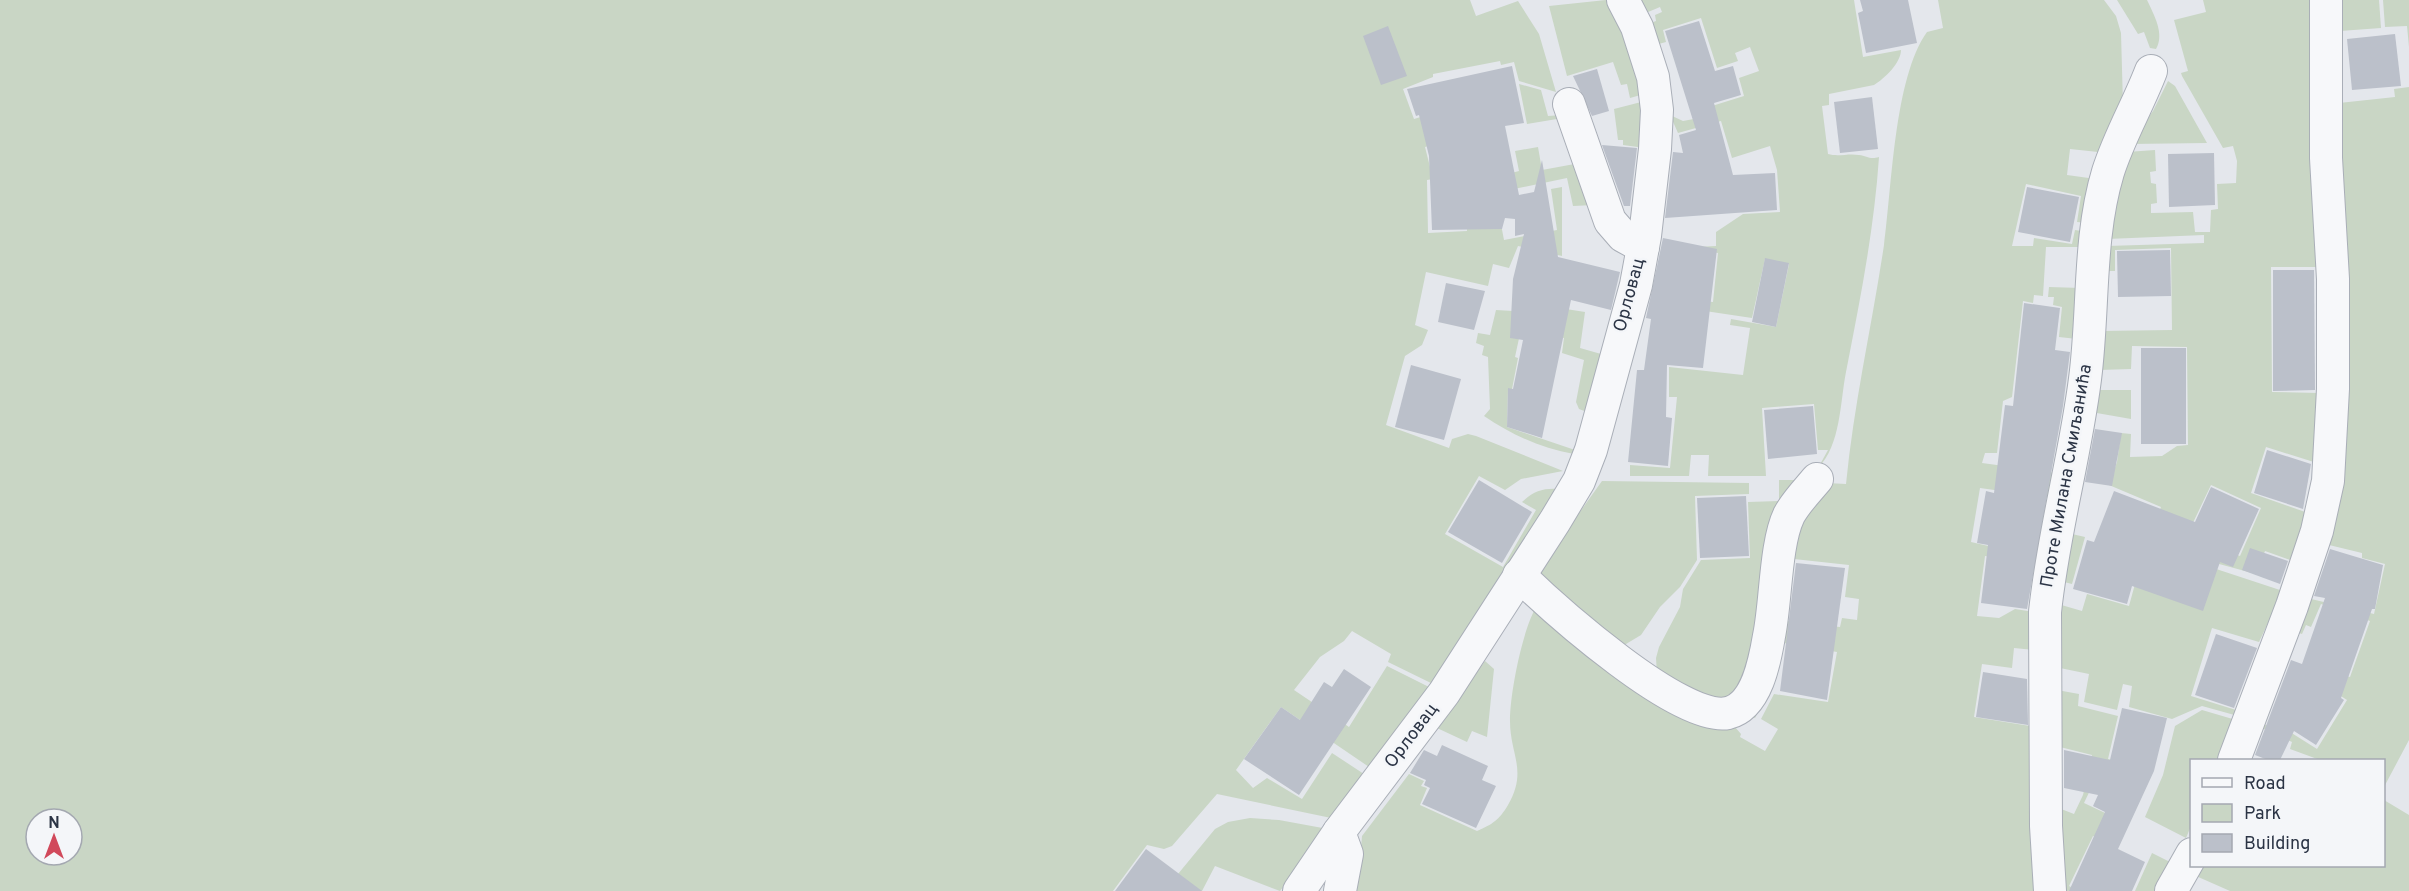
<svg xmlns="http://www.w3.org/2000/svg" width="2409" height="891" font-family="Overpass,sans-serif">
<rect width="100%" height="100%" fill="#e4e7ec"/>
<!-- green -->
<g fill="#c9d6c5" fill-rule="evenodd">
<path d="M 0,0 L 1470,0 L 1476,16 L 1518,1 L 1539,34 L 1556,92 L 1519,81 L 1514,62 L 1501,65 L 1500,61 L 1433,74 L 1433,77 L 1403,89 L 1414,119 L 1437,112 L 1445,141 L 1425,147 L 1433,179 L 1427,180 L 1428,233 L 1467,231 L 1465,185 L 1519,171 L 1515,151 L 1538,147 L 1542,170 L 1580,163 L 1594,205 L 1573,206 L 1567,178 L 1495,193 L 1504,240 L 1557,230 L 1551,189 L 1562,187 L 1562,256 L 1518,246 L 1509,268 L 1493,264 L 1488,286 L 1426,272 L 1415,325 L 1428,330 L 1422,345 L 1405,356 L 1386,425 L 1449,448 L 1452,439 L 1468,434 L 1476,436 L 1563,471 L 1521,479 L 1505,490 L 1479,476 L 1445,534 L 1503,567 L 1536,510 L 1522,502 C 1534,491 1543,488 1559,489 L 1435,685 L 1388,662 L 1391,654 L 1352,631 L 1344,641 L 1320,657 L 1294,690 L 1349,727 L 1387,666 L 1433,689 L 1372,769 L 1281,707 L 1236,770 L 1253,788 L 1267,778 L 1302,799 L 1332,753 L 1367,776 L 1336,819 L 1217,794 L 1172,846 L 1164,849 L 1147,845 L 1113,891 L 0,891 ZM 36,819 L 72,819 L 72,855 L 36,855 Z"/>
<polygon points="1606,0 1625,33 1644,94 1630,98 1627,84 1621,85 1613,62 1567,76 1549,6"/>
<path d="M 1634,0 L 1854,0 L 1863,57 L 1901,50 C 1901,63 1884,79 1874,85 L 1829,94 L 1829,105 L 1822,106 L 1828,154 C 1839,157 1848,153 1859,155 C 1867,156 1870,160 1879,157 C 1874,231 1860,300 1846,372 C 1840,402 1841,445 1818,468 L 1828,450 L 1818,450 L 1814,404 L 1762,408 L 1766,476 L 1708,476 L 1709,455 L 1691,455 L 1689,476 L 1630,476 L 1630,465 L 1670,468 L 1677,397 L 1669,397 L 1669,367 L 1743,375 L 1750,328 L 1730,325 L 1731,319 L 1776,327 L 1789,264 L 1765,259 L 1752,318 L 1685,308 L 1686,299 L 1713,302 L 1718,253 L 1677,248 L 1716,246 L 1716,232 L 1743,214 L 1780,212 L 1777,170 L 1770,146 L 1732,158 L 1721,121 L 1678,133 L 1670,115 L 1683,121 L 1699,118 L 1699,110 L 1744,96 L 1739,78 L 1759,71 L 1750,47 L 1735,53 L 1738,61 L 1717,68 L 1701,18 L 1663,30 L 1666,42 L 1655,45 L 1645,25 L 1656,21 L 1655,15 L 1662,12 L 1660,7 L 1641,15 Z"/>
<path d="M 1938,0 L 2104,0 L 2116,16 L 2121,33 L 2123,105 L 2098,152 L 2070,149 L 2067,175 L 2096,179 L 2088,223 L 2077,222 L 2081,196 L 2026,184 L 2012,246 L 2033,246 L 2034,238 L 2072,244 L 2075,230 L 2088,232 L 2085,247 L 2046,247 L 2043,296 L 2034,295 L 2033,303 L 2023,301 L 2012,397 L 2003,401 L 1997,453 L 1985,453 L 1982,463 L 2055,473 L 2051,498 L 1980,488 L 1971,542 L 2010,551 L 2008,559 L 1985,556 L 1977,616 L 1999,618 L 2015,609 L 2034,612 L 2035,650 L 2014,648 L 2012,668 L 1982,664 L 1974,717 L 2030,726 L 2041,891 L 1349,891 L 1360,861 L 1362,836 L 1409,774 L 1424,781 L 1421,786 L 1427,788 L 1420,805 L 1477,831 C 1493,824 1499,820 1508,805 C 1528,770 1510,755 1510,721 C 1510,693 1522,633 1535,609 L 1735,727 L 1741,734 L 1740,737 L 1765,751 L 1778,729 L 1761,719 L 1774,694 L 1828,702 L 1837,652 L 1778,642 L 1770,687 L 1755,718 L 1747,713 L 1786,621 L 1840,627 L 1842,618 L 1857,620 L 1859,599 L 1845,597 L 1849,565 L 1794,559 L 1792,527 L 1827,483 L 1846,484 C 1854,403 1872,325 1884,245 C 1892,188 1894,78 1927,32 L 1943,28 Z"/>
<path d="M 2117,0 L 2147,0 C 2154,15 2165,34 2156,49 L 2150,48 L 2144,32 L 2138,34 Z"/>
<polygon points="2203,0 2315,0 2320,267 2271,267 2272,392 2319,393 2317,463 2266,447 2251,493 2308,513 2293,561 2265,551 2256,574 2208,561 2214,546 2240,556 2261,508 2211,485 2190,529 2201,564 2283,591 2259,642 2212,628 2191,696 2236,710 2238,716 2202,706 2172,719 2129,707 2132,686 2123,684 2117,710 2084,702 2089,674 2060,668 2058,604 2082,611 2087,594 2129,606 2144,551 2161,507 2109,485 2117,462 2121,433 2131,434 2130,457 2162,456 2177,446 2188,445 2187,347 2132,346 2131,369 2099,370 2100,331 2172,330 2171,248 2115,250 2115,271 2105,271 2107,246 2204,243 2204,235 2107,239 2127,152 2155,150 2156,171 2150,172 2151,183 2156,184 2157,203 2151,204 2151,213 2193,212 2195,232 2210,232 2211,210 2218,209 2217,184 2236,183 2237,161 2233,146 2223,148 2182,76 2181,73 2188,71 2174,20 2206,12"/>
<polygon points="2340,0 2379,0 2381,28 2340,31"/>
<polygon points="2383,0 2409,0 2409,47 2407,26 2385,27"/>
<polygon points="2168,81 2175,86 2207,143 2130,144 2153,111"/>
<polygon points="1519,84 1541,90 1548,116 1562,115 1563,118 1527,124"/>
<polygon points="2409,87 2409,740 2384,787 2384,760 2320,760 2290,749 2292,742 2262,728 2264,724 2288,736 2290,732 2317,749 2347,700 2322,684 2329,671 2350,677 2370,621 2321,604 2311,627 2306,625 2302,634 2296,632 2307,598 2374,614 2385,564 2362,558 2362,553 2325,544 2339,103 2395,97 2394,89"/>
<polygon points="1645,101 1645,148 1623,145 1623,140 1618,140 1614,109"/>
<polygon points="2049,287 2081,288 2077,339 2059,337 2062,307 2053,305 2054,297 2048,297"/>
<path d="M 1566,309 L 1585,312 L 1580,348 L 1601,354 L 1587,412 L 1579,409 L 1576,402 L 1584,360 L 1562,353 L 1564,338 L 1521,329 L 1515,357 L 1518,358 L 1512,389 L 1508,389 L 1507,427 L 1575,450 L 1574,454 C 1541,448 1512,435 1484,416 L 1490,409 L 1488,357 L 1482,355 L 1484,346 L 1476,343 L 1478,333 L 1490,335 L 1496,310 L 1551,313 Z"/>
<polygon points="2095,390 2131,390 2131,419 2091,412"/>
<polygon points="1779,480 1803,480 1748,686 1720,704 1657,674 1656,658 1659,647 1680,607 1683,589 1701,560 1750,558 1748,502 1779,501"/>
<polygon points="1602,481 1749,483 1749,494 1695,496 1697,560 1680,587 1660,607 1641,635 1621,647 1539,577 1557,544"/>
<polygon points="2072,534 2085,537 2072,584 2060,581"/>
<polygon points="1485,661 1494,669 1487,737 1472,731 1467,742 1437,728"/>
<polygon points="2057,690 2079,694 2078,706 2118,716 2108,759 2150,769 2104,761 2084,803 2120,820 2109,843 2093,836 2069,886 2078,891 2061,891 2056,807 2074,814 2083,795 2092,755 2056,746"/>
<polygon points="2202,710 2236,720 2220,760 2192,760 2191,826 2186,838 2145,817 2163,775 2175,726"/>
<polygon points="2384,800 2409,815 2409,891 2230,891 2196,876 2201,866 2384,866"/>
<polygon points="1250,818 1279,820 1328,829 1280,891 1215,866 1202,891 1164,891 1215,829 1228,822"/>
<polygon points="2152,853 2172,863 2157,891 2135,891"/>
</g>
<!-- building -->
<g fill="#bbc0ca">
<polygon points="1860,0 1908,0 1917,43 1866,53 1858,13 1863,11"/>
<polygon points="1699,21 1715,71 1733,66 1741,95 1714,103 1733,175 1775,173 1777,210 1665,218 1673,152 1683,153 1679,135 1696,130 1665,31"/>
<polygon points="1388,26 1407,76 1381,85 1363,36"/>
<polygon points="2395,34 2401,86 2352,90 2347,39"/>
<polygon points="1512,66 1524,123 1505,126 1519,195 1534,192 1542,160 1558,257 1620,272 1611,310 1571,300 1542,438 1507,427 1508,388 1513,389 1523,340 1510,338 1513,279 1524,234 1515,236 1515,219 1505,218 1502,229 1432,230 1429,156 1419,115 1416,116 1407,89"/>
<polygon points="1597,69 1609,111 1592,116 1573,76"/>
<polygon points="1872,97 1878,149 1840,153 1834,102"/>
<polygon points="1602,145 1637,148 1630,206 1624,206"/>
<polygon points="2214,153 2215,205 2169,207 2168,154"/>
<polygon points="2027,187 2079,197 2070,242 2018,232"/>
<polygon points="1663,238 1717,249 1703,368 1667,365 1666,417 1672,418 1668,466 1628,462 1637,370 1644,370 1651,319 1646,318"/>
<polygon points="2170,250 2171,296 2118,297 2117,251"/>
<polygon points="1765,258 1789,263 1776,327 1752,322"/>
<polygon points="2273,270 2314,270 2315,390 2273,391"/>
<polygon points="1446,283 1485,291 1474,330 1438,322"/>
<polygon points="2024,303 2060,308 2055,350 2070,352 2063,406 2027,609 1981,603 1988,545 1977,543 1986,491 1994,493 2005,405 2013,406"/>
<rect x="2141" y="348" width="45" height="96"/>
<polygon points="1411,365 1461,379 1444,440 1395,427"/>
<polygon points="1813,406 1817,454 1768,459 1764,410"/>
<polygon points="2095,429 2122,433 2112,486 2085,482"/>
<polygon points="2267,450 2311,464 2303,509 2254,493"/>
<polygon points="1479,480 1532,512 1502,563 1448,532"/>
<polygon points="2211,487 2259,509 2233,567 2220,562 2203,611 2132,586 2127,604 2073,589 2087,540 2094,542 2114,491 2195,522"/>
<polygon points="1746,496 1749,556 1700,558 1697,498"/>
<polygon points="2250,548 2288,561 2280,584 2242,570"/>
<polygon points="2330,549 2383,565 2375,609 2372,609 2341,698 2344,700 2316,745 2294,731 2280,760 2268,760 2255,755 2291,660 2302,664 2325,598 2314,596"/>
<polygon points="1796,563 1845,568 1827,700 1780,691"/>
<polygon points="2216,634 2257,648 2234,708 2195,695"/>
<polygon points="1344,669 1371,687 1299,795 1244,759 1281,707 1300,720 1324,682 1332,687"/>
<polygon points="1983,672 2027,679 2028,725 1976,717"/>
<polygon points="2122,708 2167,718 2154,771 2118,849 2145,862 2132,891 2069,891 2105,812 2093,806 2098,795 2064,788 2064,750 2110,760"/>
<polygon points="1442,745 1488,766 1482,780 1496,786 1476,828 1422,804 1430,788 1424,785 1426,780 1410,773 1424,750 1437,756"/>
<polygon points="1146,849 1202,891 1115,891"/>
</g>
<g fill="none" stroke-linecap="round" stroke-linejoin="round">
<!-- minor casing -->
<g stroke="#a9aeb7" stroke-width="34">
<g id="minor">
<polyline points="1569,104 1610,221 1623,236 1643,247"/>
<path d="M 1519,575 C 1554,609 1681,723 1728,713 C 1757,706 1765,660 1769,636 C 1776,603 1775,544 1789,515 C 1796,502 1807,491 1817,479"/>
<polyline points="2234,760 2292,606 2317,531 2328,481 2333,389 2333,279 2326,158 2326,0"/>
<polyline points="1339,832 1347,854 1340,891"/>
<polyline points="1299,891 1339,832 1444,693 1555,521 1579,481 1591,450 1636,285 1645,236 1655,149 1657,110 1653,77 1637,27 1623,0"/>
<path d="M 2050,891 L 2046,826 L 2045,612 C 2053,534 2075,458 2085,379 C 2094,311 2088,238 2108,172 C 2119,137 2138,105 2151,71"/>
<polyline points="2171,891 2192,854"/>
</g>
</g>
<!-- minor -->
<use href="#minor" stroke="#f7f8fa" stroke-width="32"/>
</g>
<g text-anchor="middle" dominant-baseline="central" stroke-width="5" stroke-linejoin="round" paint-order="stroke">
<!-- street labels -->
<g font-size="18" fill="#2b3445" stroke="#f4f6f9">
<text transform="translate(1630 295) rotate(-75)">Орловац</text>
<text transform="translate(2067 476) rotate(-80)">Проте Милана Смиљанића</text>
<text transform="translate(1412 736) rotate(-53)">Орловац</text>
</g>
</g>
<!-- legend -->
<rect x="2190" y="759" width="195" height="108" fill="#f4f6f9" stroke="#a4a8b1" stroke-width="1.5"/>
<rect x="2202" y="778" width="30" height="9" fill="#f7f8fa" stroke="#a4a8b1" stroke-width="1.5"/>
<text x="2244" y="789" font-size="18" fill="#2b3445">Road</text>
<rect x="2202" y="804" width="30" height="18" fill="#c9d6c5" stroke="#a4a8b1" stroke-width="1.5"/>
<text x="2244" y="819" font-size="18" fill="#2b3445">Park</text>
<rect x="2202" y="834" width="30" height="18" fill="#bbc0ca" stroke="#a4a8b1" stroke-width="1.5"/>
<text x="2244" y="849" font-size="18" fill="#2b3445">Building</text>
<!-- north arrow -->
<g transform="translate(54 837)"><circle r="28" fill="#f4f6f9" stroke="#a4a8b1" stroke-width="1.5"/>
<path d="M0-4.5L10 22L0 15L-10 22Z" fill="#d1495b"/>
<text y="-9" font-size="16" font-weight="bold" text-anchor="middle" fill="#2b3445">N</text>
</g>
</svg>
